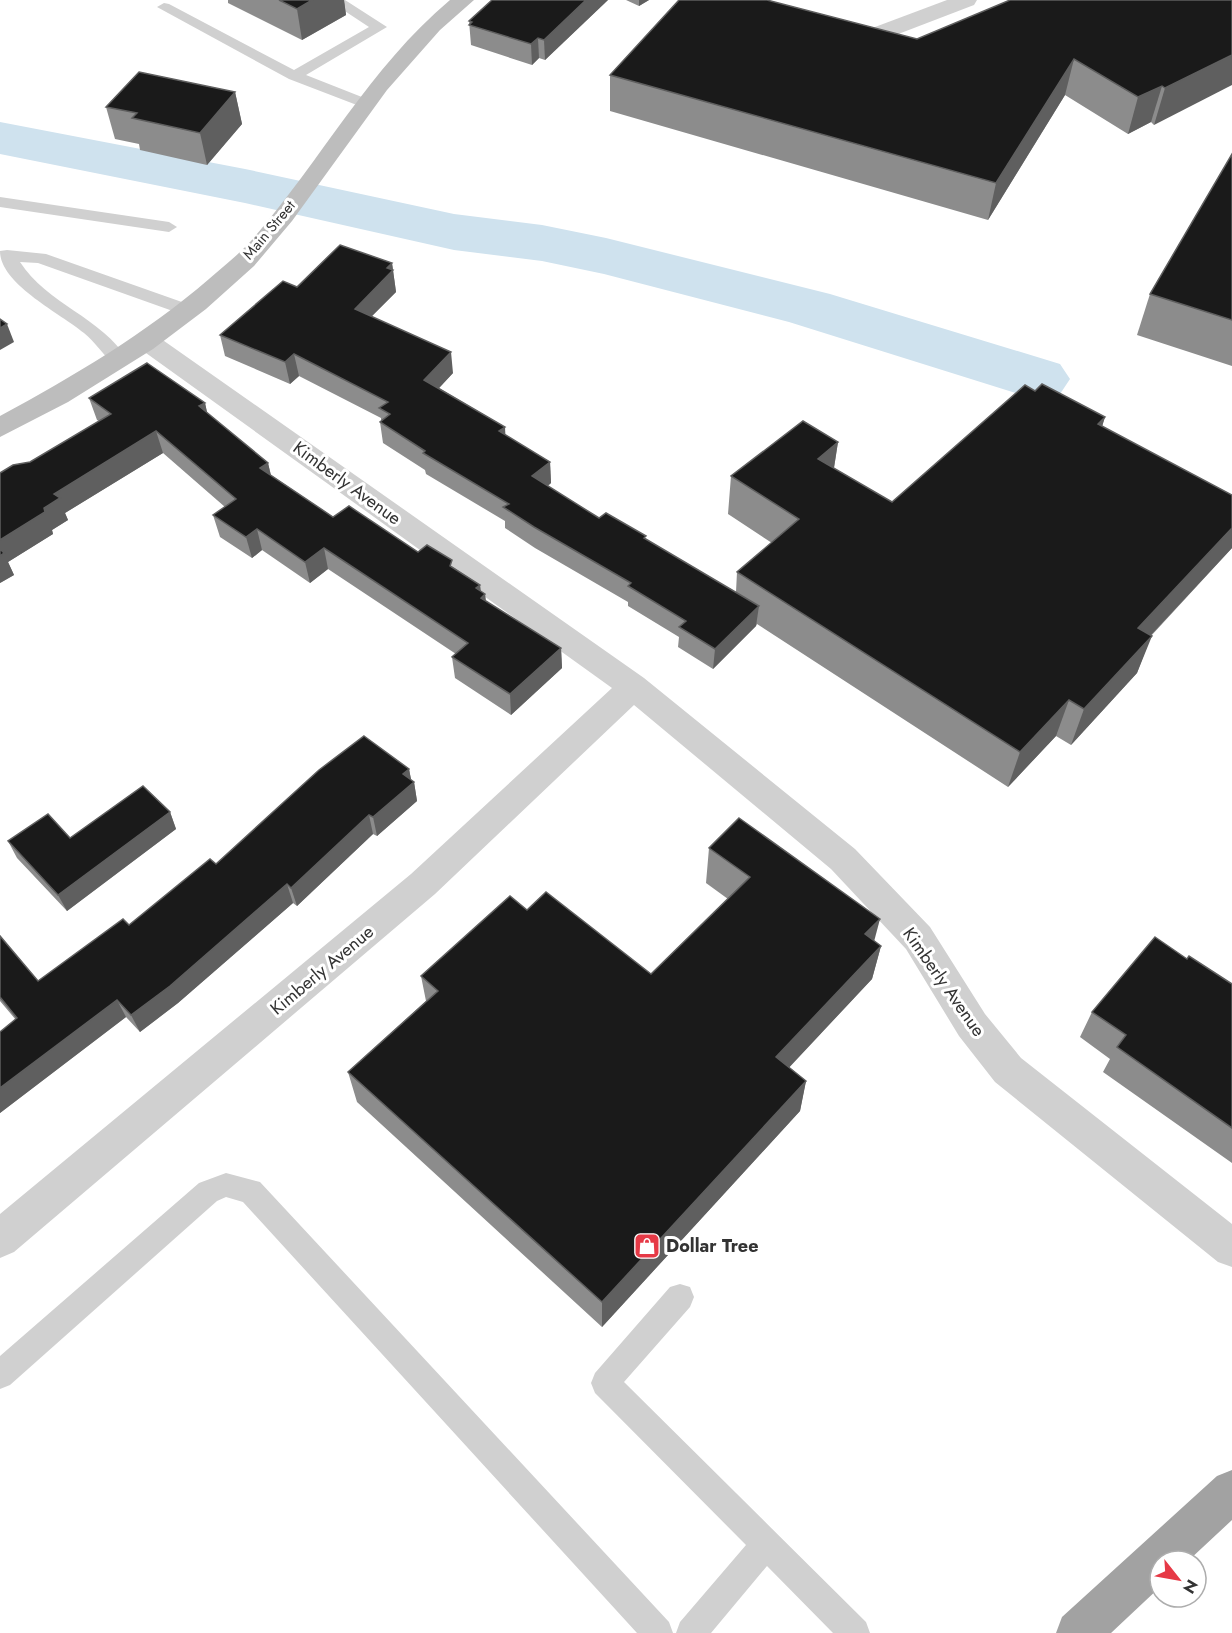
<svg xmlns="http://www.w3.org/2000/svg" width="1232" height="1633" font-family="Jost,sans-serif">
<rect width="100%" height="100%" fill="#fff"/>
<g fill="none" stroke-linecap="round" stroke-linejoin="round">
<!-- river -->
<polygon fill="#cfe2ee" fill-rule="evenodd" points="0,122 245,169 454,214 542,225 606,238 830,294 1060,364 1070,379 1060,394 1038,400 789,322 604,274 542,261 454,250 245,203 0,154"/>
<!-- service -->
<g fill="#d0d0d0" fill-rule="evenodd">
<polygon points="328,0 345,0 387,27 306,75 372,101 375,104 372,107 362,107 289,79 157,7 164,3 169,4 294,70 369,27"/>
<polygon points="0,197 169,222 177,227 169,232 0,207"/>
<path d="M 7,250 L 46,254 L 196,307 L 199,311 L 196,315 L 184,315 L 38,263 L 20,262 C 47,304 101,317 128,360 L 125,364 L 113,364 C 103,354 95,342 84,333 C 60,313 0,284 0,251 Z"/>
<polygon points="226,1173 260,1182 669,1622 673,1633 637,1633 243,1202 226,1197 217,1201 10,1385 0,1389 0,1356 199,1183"/>
<polygon points="680,1284 690,1287 694,1297 690,1307 624,1382 866,1622 870,1633 833,1633 767,1566 711,1633 676,1633 680,1622 746,1545 595,1393 591,1383 595,1373 670,1287"/>
</g>
<!-- minor -->
<polygon fill="#d0d0d0" fill-rule="evenodd" points="947,0 977,0 974,5 867,46 851,46 848,41 851,36"/>
<!-- tertiary -->
<polygon fill="#d0d0d0" fill-rule="evenodd" points="148,334 157,336 644,678 855,849 930,927 985,1014 1021,1058 1232,1224 1232,1267 1218,1262 995,1082 959,1036 906,949 831,869 634,705 435,894 14,1252 0,1258 0,1214 411,874 612,688 139,348 135,342 139,336"/>
<!-- secondary -->
<path fill="#bdbdbd" fill-rule="evenodd" d="M 450,0 L 474,0 L 440,30 L 387,90 L 292,221 L 254,266 L 206,309 L 153,349 L 68,402 L 0,437 L 0,416 C 74,376 145,334 209,279 C 223,267 238,255 250,242 C 320,163 368,69 450,0 Z"/>
<!-- trunk -->
<polygon fill="#a2a2a2" fill-rule="evenodd" points="1232,1470 1232,1520 1188,1561 1160,1561 1160,1587 1111,1633 1056,1633 1062,1617 1217,1476"/>
</g>
<!-- wall -->
<g fill="#8c8c8c">
<polygon points="228,0 344,0 346,15 302,40 228,3"/>
<polygon points="608,0 545,60 539,58 532,65 471,45 469,21"/>
<polygon points="626,0 649,0 639,6"/>
<polygon points="1232,0 1154,125 1151,122 1128,134 1065,95 988,220 610,111 610,75 917,39"/>
<polygon points="235,92 242,124 207,165 140,150 139,144 115,139 106,107"/>
<polygon points="1232,154 1232,366 1137,335 1150,294"/>
<polygon points="392,263 396,292 372,316 453,373 439,388 505,427 505,435 550,462 551,483 548,486 599,518 646,540 736,592 737,572 772,543 728,514 731,476 838,442 834,468 892,502 1035,391 1105,417 1102,426 1232,548 1151,636 1137,673 1071,745 1056,736 1008,787 757,624 756,626 713,669 678,647 679,637 628,606 628,602 535,548 505,528 505,521 426,474 425,470 383,443 380,422 381,421 381,418 299,376 290,384 225,356 220,335 297,287"/>
<polygon points="89,398 205,403 207,413 268,463 271,475 333,517 453,567 480,585 481,591 485,594 486,601 561,648 562,668 511,715 455,678 452,657 456,654 328,569 310,583 262,550 252,558 220,537 213,515 225,507 163,453 65,513 68,520 52,530 53,534 8,562 14,575 0,583 30,462 99,421 97,420"/>
<polygon points="409,769 411,780 414,782 417,801 377,836 373,834 297,906 293,903 178,1003 140,1032 126,1017 0,1113 0,1032 16,1020 0,1001 0,936 38,981 129,925 216,864"/>
<polygon points="170,812 176,829 67,911 17,858 8,841 70,838"/>
<polygon points="709,848 874,941 881,946 872,979 789,1067 806,1081 800,1111 602,1327 357,1102 348,1072 426,1001 421,976 527,910 651,974 728,899 706,883"/>
<polygon points="1232,984 1232,1163 1103,1072 1110,1059 1080,1037 1092,1012"/>
</g>
<!-- shaded-wall -->
<g fill="#5f5f5f">
<polygon points="312,0 344,0 346,15 302,40 297,9"/>
<polygon points="586,0 608,0 545,60 544,40"/>
<polygon points="639,0 649,0 639,6"/>
<polygon points="538,38 539,58 532,65 531,44"/>
<polygon points="1232,55 1232,85 1154,125 1165,88"/>
<polygon points="1074,59 1065,95 988,220 996,183"/>
<polygon points="1162,86 1151,122 1128,134 1138,97"/>
<polygon points="235,92 242,124 207,165 200,133"/>
<polygon points="392,263 396,292 358,330 355,309"/>
<polygon points="7,324 14,342 0,350 0,328"/>
<polygon points="451,352 453,373 427,401 424,380"/>
<polygon points="294,354 299,376 290,384 285,362"/>
<polygon points="205,403 210,425 199,406"/>
<polygon points="1105,417 1093,456 1098,424"/>
<polygon points="505,427 506,448 499,431"/>
<polygon points="156,431 163,453 65,513 68,520 52,530 53,534 8,562 14,575 0,583 0,540 44,508 54,494"/>
<polygon points="838,442 832,480 818,459"/>
<polygon points="550,462 551,483 533,497 532,476"/>
<polygon points="268,463 273,485 260,468"/>
<polygon points="1232,528 1232,548 1123,665 1138,628"/>
<polygon points="257,529 262,550 252,558 246,537"/>
<polygon points="324,548 328,569 310,583 305,562"/>
<polygon points="480,585 481,597 485,594 487,615 476,588"/>
<polygon points="759,606 756,626 713,669 715,649"/>
<polygon points="1152,636 1137,673 1071,745 1084,709"/>
<polygon points="561,648 562,668 511,715 510,694"/>
<polygon points="1069,700 1056,736 1008,787 1020,752"/>
<polygon points="409,769 412,784 414,782 417,801 377,836 373,817 403,774"/>
<polygon points="170,812 176,829 67,911 58,895"/>
<polygon points="369,815 373,834 297,906 291,888"/>
<polygon points="287,884 293,903 178,1003 140,1032 131,1015"/>
<polygon points="880,919 871,953 865,934"/>
<polygon points="881,946 872,979 770,1088 776,1057"/>
<polygon points="117,1000 126,1017 0,1113 0,1088"/>
<polygon points="806,1081 800,1111 602,1327 602,1302"/>
</g>
<!-- building -->
<g fill="#1a1a1a" stroke="#5f5f5f" stroke-width="1.5">
<polygon points="279,0 312,0 297,9"/>
<polygon points="492,0 586,0 544,40 538,38 531,44 469,25 472,22 469,21"/>
<polygon points="679,0 767,0 917,39 1010,0 1232,0 1232,55 1165,88 1162,86 1138,97 1074,59 996,183 610,75"/>
<polygon points="139,72 235,92 200,133 132,118 137,113 106,107"/>
<polygon points="1232,154 1232,320 1150,294"/>
<polygon points="340,245 392,263 387,268 393,270 355,309 451,352 424,380 505,427 499,431 550,462 532,476 599,518 606,513 646,536 644,538 759,606 715,649 679,627 686,621 628,586 631,583 534,527 503,507 509,504 423,453 425,451 380,422 390,414 379,408 388,402 294,354 285,362 220,335 283,281 297,287"/>
<polygon points="0,319 7,324 0,328"/>
<polygon points="147,363 205,403 199,406 268,463 260,468 333,517 349,506 418,552 427,545 452,560 450,566 480,585 476,588 485,594 481,598 561,648 510,694 452,657 468,643 324,548 305,562 257,529 246,537 213,515 236,499 156,431 54,494 60,498 44,508 45,512 0,540 0,473 13,465 30,462 111,414 89,398"/>
<polygon points="1042,384 1105,417 1098,424 1232,495 1232,528 1138,628 1152,636 1084,709 1069,700 1020,752 737,572 799,519 731,476 803,421 838,442 818,459 892,502 1025,385 1035,391"/>
<polygon points="0,549 4,553 0,556"/>
<polygon points="364,736 409,769 403,774 414,782 373,817 369,815 291,888 287,884 170,986 131,1015 117,1000 0,1088 0,1032 17,1018 0,997 0,936 38,981 123,919 129,925 210,859 216,864 319,770"/>
<polygon points="143,786 170,812 58,895 8,841 48,814 70,838"/>
<polygon points="739,818 880,919 865,934 881,946 776,1057 806,1081 602,1302 348,1072 438,991 421,976 510,896 527,910 546,892 651,974 750,877 709,848"/>
<polygon points="1155,937 1187,959 1189,956 1232,984 1232,1128 1117,1047 1126,1035 1092,1012"/>
</g>
<!-- icons -->
<defs>
<g id="shop-square" transform="scale(1.35)"><rect x="-9" y="-9" width="18" height="18" rx="4" fill="#e63946" stroke="#fff"/><path d="M-5-2.5h2.3a2.7 3.5 0 0 1 5.4 0H5L5.5 6h-11ZM-1.5-2.5h3a1.5 2.3 0 0 0-3 0Z" fill="#fff"/></g>
</defs>
<g fill-rule="evenodd">
<use href="#shop-square" x="647" y="1246"/>
</g>
<g text-anchor="middle" dominant-baseline="central" stroke-width="6" stroke-linejoin="round" paint-order="stroke">
<!-- far-street labels -->
<g font-size="15" fill="#333" stroke="#fff">
<text transform="translate(269 230) rotate(-50)">Main Street</text>
</g>
<!-- street labels -->
<g font-size="18" fill="#333" stroke="#fff">
<text transform="translate(347 483) rotate(36)">Kimberly Avenue</text>
<text transform="translate(322 970) rotate(-40)">Kimberly Avenue</text>
<text transform="translate(944 982) rotate(55)">Kimberly Avenue</text>
</g>
<!-- poi labels -->
<g font-size="18" font-weight="bold" fill="#333" stroke="#fff" text-anchor="start">
<text x="666" y="1246">Dollar Tree</text>
</g>
</g>
<!-- north arrow -->
<g transform="translate(1178 1579) rotate(121)"><circle r="28" fill="#ffffff" stroke="#adadad" stroke-width="1.5"/>
<path d="M0-4.5L10 22L0 15L-10 22Z" fill="#e63946"/>
<text y="-9" font-size="16" font-weight="bold" text-anchor="middle" fill="#333333">N</text>
</g>
</svg>
